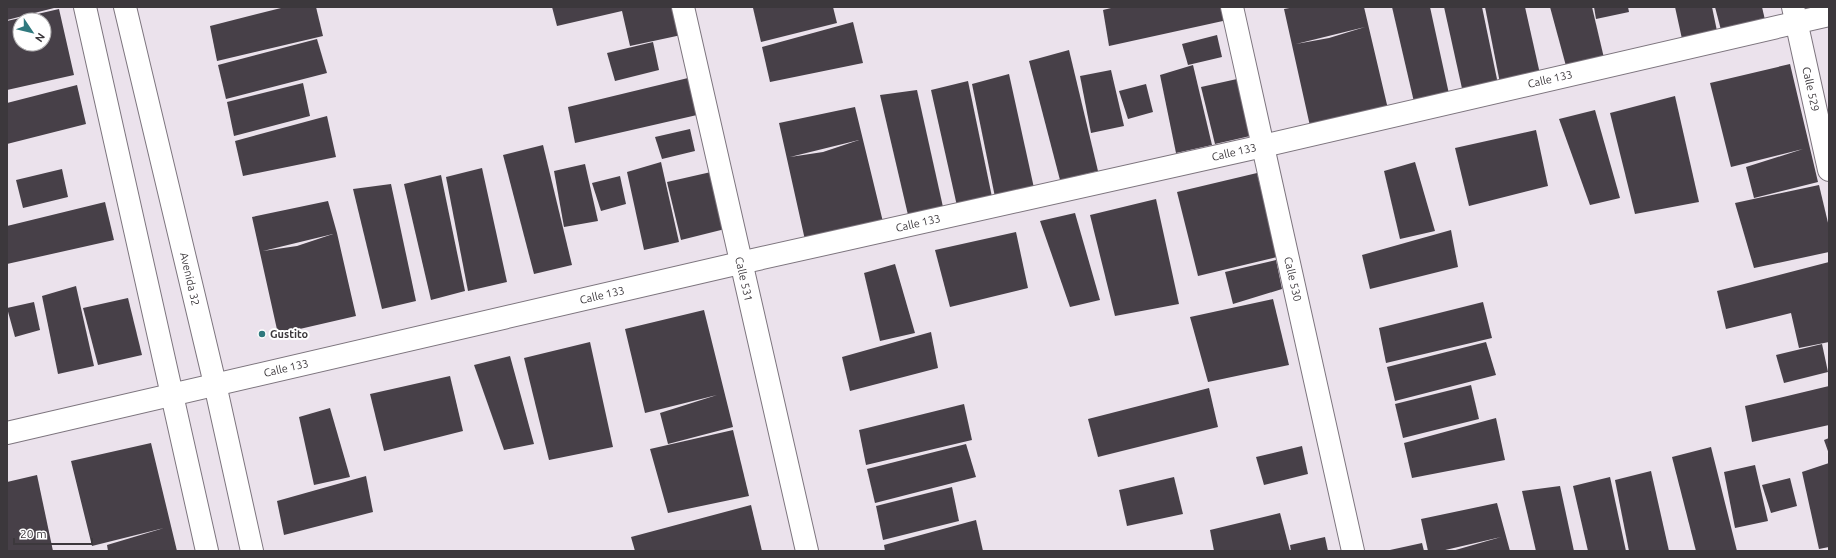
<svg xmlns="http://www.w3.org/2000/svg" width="1836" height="558" font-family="Ubuntu,sans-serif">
<rect width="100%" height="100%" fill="#ebe2ec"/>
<!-- building -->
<g fill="#474048" fill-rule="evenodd">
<polygon points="7,7 54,7 54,8 7,20"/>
<polygon points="285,7 316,7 323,36 217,61 210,26"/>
<polygon points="552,7 680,7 686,34 630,46 622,11 557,26"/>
<polygon points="756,7 833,7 837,23 761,42 753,8"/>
<polygon points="1115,7 1229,7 1232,19 1109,46 1103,10"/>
<path d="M 1295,7 L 1364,7 L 1388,109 L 1310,126 L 1284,9 ZM 1365,27 L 1329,38 L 1296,44 Z"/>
<polygon points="1392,7 1430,7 1449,94 1414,102"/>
<polygon points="1444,7 1482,7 1498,84 1463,93"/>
<polygon points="1485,7 1525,7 1540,74 1500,83"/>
<polygon points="1550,7 1592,7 1604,58 1566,66"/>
<polygon points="1594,7 1628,7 1629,12 1596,19"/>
<polygon points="1675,7 1712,7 1717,31 1682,39"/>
<polygon points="1715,7 1762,7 1765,20 1721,30"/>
<path d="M 59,9 L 74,75 L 7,90 L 7,21 ZM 20,20 L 44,20 L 44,44 L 20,44 Z"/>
<polygon points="853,22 863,63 770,82 762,47"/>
<polygon points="1217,35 1222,57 1188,65 1182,44"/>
<polygon points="317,39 327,73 226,99 218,65"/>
<polygon points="653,42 659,70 615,81 607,53"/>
<polygon points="1069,50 1098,171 1060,180 1029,61"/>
<polygon points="1790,64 1818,182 1754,198 1746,167 1803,149 1731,167 1710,83"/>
<polygon points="1193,65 1212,145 1176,153 1160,75"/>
<polygon points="1111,70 1124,126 1091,133 1080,76"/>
<polygon points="1009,74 1034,188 995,197 972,84"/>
<polygon points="1246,77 1259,134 1215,144 1201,87"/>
<polygon points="688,78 697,115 575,143 568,107"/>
<polygon points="968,81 992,197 957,206 931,90"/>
<polygon points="303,83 310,116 234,136 227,102"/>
<polygon points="1146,84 1153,112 1128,119 1119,91"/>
<polygon points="77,85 86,124 7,144 7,103"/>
<polygon points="917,90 943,207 908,215 880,95"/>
<polygon points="1675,96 1699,202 1635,214 1610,113"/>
<path d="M 855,107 L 883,222 L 805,240 L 779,123 ZM 859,140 L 823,152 L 790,157 Z"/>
<polygon points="1595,110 1620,198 1590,205 1559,119"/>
<polygon points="327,116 336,157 243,176 235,141"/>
<polygon points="690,129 695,151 662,159 655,137"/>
<polygon points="1536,130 1548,186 1469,206 1455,148"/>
<polygon points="543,145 572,265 534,274 503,155"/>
<polygon points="661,162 679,242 644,250 627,172"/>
<polygon points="1415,162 1435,231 1400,239 1384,171"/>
<polygon points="585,164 598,221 564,227 554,171"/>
<polygon points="482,168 507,282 468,291 446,177"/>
<polygon points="62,169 68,197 23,208 16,180"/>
<polygon points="711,172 725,229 681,240 667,182"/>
<polygon points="1257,173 1277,257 1198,276 1177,192"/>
<polygon points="441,175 465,291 431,300 404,184"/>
<polygon points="620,176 626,204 601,211 592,183"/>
<polygon points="391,184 416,301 382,309 353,189"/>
<polygon points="1819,185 1829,227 1829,252 1754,268 1735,203"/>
<polygon points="1156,199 1179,304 1115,316 1090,215"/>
<path d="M 328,201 L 337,233 L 356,316 L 278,334 L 252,217 ZM 333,234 L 297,246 L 263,251 Z"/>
<polygon points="105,202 114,240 7,264 7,226"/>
<polygon points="1075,213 1100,300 1070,307 1040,221"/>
<polygon points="1451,230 1458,267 1370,289 1362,255"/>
<polygon points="1016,232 1028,288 950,307 935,250"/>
<polygon points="1276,260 1282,289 1233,304 1225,272"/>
<polygon points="1829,262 1829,342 1799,348 1791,313 1726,329 1717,291"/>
<polygon points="895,264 915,333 880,341 864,273"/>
<polygon points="76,286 94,366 58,374 42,296"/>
<polygon points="128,298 142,355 98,365 83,308"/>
<polygon points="1273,299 1289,365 1208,382 1190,317"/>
<polygon points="34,302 40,330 15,337 7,308"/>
<polygon points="1483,302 1492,338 1386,363 1379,328"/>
<polygon points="704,310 733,427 668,444 660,413 717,395 645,413 625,329"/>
<polygon points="931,332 938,368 850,391 842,357"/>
<polygon points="590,342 613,447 549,460 524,358"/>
<polygon points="1486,342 1496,375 1395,401 1387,367"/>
<polygon points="1822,344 1828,372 1784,383 1776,355"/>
<polygon points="510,356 534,444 504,450 474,365"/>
<polygon points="450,376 463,431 384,451 370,394"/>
<polygon points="1471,385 1479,419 1403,438 1395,404"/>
<polygon points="1829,386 1829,425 1752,442 1745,406"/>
<polygon points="1209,388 1218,427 1098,457 1088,419"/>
<polygon points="964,404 972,440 866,465 859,430"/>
<polygon points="330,408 350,477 314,485 299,417"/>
<polygon points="1496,418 1505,460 1412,478 1404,443"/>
<polygon points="733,430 749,496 668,513 650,449"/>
<polygon points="1829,438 1829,454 1824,440"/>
<polygon points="151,443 177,551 108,551 107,545 164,528 92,546 71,461"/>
<polygon points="966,444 976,477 875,503 867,469"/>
<polygon points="1302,446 1308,474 1264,485 1256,457"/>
<polygon points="1711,447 1737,551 1696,551 1672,457"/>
<polygon points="1829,463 1829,547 1819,549 1802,472"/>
<polygon points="1755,465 1768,521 1735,528 1724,472"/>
<polygon points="1651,471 1669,551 1629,551 1615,480"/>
<polygon points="37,475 53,551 7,551 7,482"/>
<polygon points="366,476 373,512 284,535 277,501"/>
<polygon points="1174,477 1183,514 1127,526 1119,490"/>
<polygon points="1610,477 1626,551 1588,551 1573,486"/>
<polygon points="1790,478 1797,506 1771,513 1762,485"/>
<polygon points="1560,486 1574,551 1536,551 1522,491"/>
<polygon points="952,487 959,521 883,540 876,506"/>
<polygon points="1497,503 1510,551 1452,551 1501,537 1441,551 1428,551 1421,519"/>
<polygon points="751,505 762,551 635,551 631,537"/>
<polygon points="1280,513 1290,551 1214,551 1210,530"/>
<polygon points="976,520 983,551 885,551 884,545"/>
<polygon points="1325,537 1328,551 1291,551 1290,545"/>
<polygon points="1422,543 1424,551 1390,551 1390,550"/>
</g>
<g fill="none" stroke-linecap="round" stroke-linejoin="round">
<!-- minor casing -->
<g stroke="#7d757e" stroke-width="24">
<g id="minor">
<polyline points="683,7 807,551"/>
<polyline points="1232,7 1353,551"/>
<polyline points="1793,7 1829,170"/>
<polyline points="7,433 740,263 1263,146 1829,15"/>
</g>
</g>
<!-- major casing -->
<g stroke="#7d757e" stroke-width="24">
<g id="major">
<polyline points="85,7 207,551"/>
<polyline points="125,7 215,384 252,551"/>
</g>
</g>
<!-- minor -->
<use href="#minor" stroke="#fff" stroke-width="22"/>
<!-- major -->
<use href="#major" stroke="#fff" stroke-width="22"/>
</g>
<!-- markers -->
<circle fill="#30797e" stroke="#fff" stroke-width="1.5" cx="262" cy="334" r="4"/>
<g text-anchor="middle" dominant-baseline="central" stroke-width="4" stroke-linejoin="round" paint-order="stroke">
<!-- street labels -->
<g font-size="11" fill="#3c383c" stroke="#fff">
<text transform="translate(1550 79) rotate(-13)">Calle 133</text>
<text transform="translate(1811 89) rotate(78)">Calle 529</text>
<text transform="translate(1234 152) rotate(-13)">Calle 133</text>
<text transform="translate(918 223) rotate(-13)">Calle 133</text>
<text transform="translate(190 279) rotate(77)">Avenida 32</text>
<text transform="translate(744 279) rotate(77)">Calle 531</text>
<text transform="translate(1293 279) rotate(77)">Calle 530</text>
<text transform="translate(602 295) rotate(-13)">Calle 133</text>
<text transform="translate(286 368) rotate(-13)">Calle 133</text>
</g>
<!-- poi labels -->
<g font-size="11" font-weight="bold" fill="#3c383c" stroke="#fff" text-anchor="start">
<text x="270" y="334">Gustito</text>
</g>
</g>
<!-- border -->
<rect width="1836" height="558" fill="none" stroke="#3c383c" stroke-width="16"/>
<!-- north arrow -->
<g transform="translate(32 32) rotate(125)"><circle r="19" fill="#ffffff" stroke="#b1afb1"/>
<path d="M0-3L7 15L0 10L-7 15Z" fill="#30797e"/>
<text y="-6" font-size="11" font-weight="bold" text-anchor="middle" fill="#3c383c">N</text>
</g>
<!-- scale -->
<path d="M14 538v6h78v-6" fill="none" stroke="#3c383c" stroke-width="2"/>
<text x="20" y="538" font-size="12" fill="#3c383c" stroke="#ffffff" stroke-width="3" paint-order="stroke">20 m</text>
</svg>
